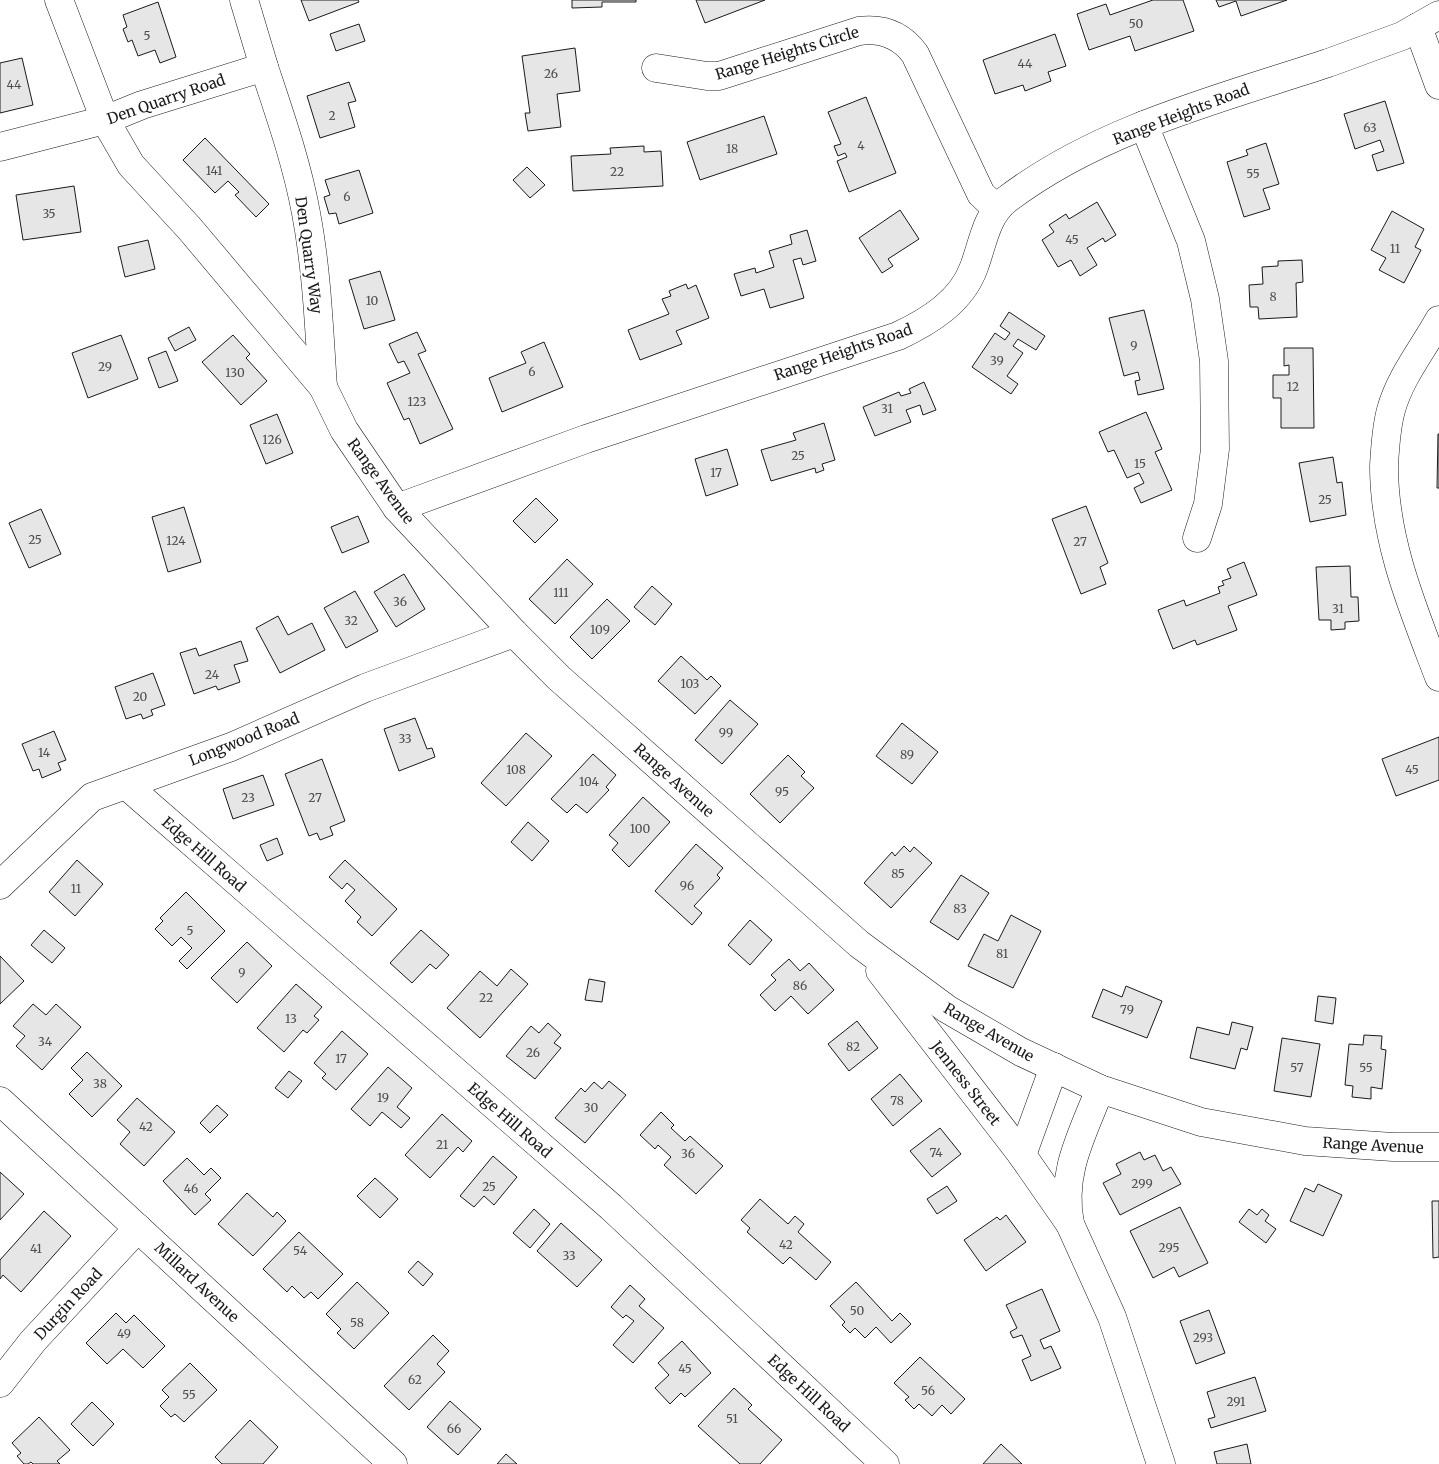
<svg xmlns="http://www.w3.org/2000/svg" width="1439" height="1464" font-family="Merriweather,serif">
<rect width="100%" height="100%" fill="#fff"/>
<!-- building -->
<g fill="#e6e6e6" stroke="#1a1a1a">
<polygon points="301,0 358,0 359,2 309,21"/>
<polygon points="572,0 636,0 636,2 602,2 602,7 572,8"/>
<polygon points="696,0 765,0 705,23"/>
<polygon points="1153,0 1183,0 1194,31 1135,51 1130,36 1089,50 1077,14 1106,4 1110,15"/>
<polygon points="1216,0 1287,0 1241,16 1236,1 1219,7"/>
<polygon points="158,2 176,57 160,63 155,50 138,56 132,40 128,42 123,29 127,27 123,15"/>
<polygon points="359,24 365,41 336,51 330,34"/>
<polygon points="1055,34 1066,66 1048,72 1051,81 1025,91 1023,85 995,94 983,60"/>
<polygon points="575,48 580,91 557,94 561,127 528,131 525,113 530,113 522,56"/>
<polygon points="22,58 33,105 0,113 0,63"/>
<polygon points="349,82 356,101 348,103 355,127 320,138 307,96"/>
<polygon points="866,97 896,173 849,192 837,161 847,157 845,153 838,156 834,146 841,144 828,112"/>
<polygon points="1385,101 1404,163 1377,171 1372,155 1384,151 1380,140 1355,149 1344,114"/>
<polygon points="764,116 777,154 700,180 687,142"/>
<polygon points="205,138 269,204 256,217 235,195 239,192 228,181 215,193 183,160"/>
<polygon points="1266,143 1279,184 1263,189 1270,209 1244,217 1227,162 1248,155 1246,150"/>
<polygon points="644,146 644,152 661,151 663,186 573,191 571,156 611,154 610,148"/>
<polygon points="527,167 545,185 530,198 513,180"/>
<polygon points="359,170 373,213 339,224 336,213 329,214 324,197 330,195 325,180"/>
<polygon points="74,186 81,232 23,240 16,195"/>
<polygon points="1097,202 1116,235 1105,242 1103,238 1087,248 1097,265 1080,276 1071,260 1058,267 1042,240 1054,232 1049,225 1066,214 1069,219"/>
<polygon points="900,210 919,239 888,259 893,266 882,273 859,238"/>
<polygon points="1392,211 1424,229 1415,247 1421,250 1404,283 1379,270 1386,258 1371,250"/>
<polygon points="807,230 816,261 803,265 801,258 793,260 804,298 770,308 764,289 741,296 734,274 755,268 756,273 774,267 769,251 792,244 790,235"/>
<polygon points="148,240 155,269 125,277 118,247"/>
<polygon points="1302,260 1303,282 1296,283 1297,317 1259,319 1258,307 1250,307 1249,285 1263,284 1262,267 1278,266 1278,261"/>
<polygon points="380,271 395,320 364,329 349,280"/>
<polygon points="686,284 688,289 696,285 709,318 676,331 682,344 640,360 628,330 669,314 662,299 671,296 669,291"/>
<polygon points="1144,310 1164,389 1138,395 1135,381 1140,380 1138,372 1124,376 1109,318"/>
<polygon points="1009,312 1045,336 1036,350 1018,339 1013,346 1023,353 1007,376 1018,384 1011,394 972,367 995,333 1005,340 1010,333 1000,326"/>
<polygon points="189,327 196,340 175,351 168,338"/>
<polygon points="417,332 426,351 418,354 453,429 420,444 409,418 404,420 387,383 410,373 404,361 398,363 389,344"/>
<polygon points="121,335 138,379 88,398 72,353"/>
<polygon points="233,335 250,354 246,358 267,381 241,405 202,362"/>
<polygon points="544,342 563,387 502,412 489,378 526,363 521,352"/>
<polygon points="1284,348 1313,348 1314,428 1281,428 1281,398 1273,398 1273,375 1289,375 1289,365 1284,366"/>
<polygon points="166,351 178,381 159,388 148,358"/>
<polygon points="924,382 936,410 923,415 920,405 906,410 911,422 875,436 863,407 899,392 901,396 911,393 909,389"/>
<polygon points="1146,412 1162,449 1155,452 1172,490 1141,503 1134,488 1144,483 1139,473 1127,478 1114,450 1108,452 1099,432"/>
<polygon points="277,414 293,453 266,464 250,425"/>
<polygon points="824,423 835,460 822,464 824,470 816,473 815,468 771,481 761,450 796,440 793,433"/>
<polygon points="1438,434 1439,434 1439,488 1437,488"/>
<polygon points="727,449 738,485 706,496 695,459"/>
<polygon points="1333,457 1337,483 1342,482 1346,515 1310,522 1299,463"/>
<polygon points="536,498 558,520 535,543 513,521"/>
<polygon points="1086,506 1108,563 1100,567 1106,584 1081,594 1052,519"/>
<polygon points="184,507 201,562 168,572 152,517"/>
<polygon points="41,509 61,554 29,568 9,523"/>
<polygon points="358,516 369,542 342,553 331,527"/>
<polygon points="567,559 593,584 555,624 529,599"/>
<polygon points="1244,562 1257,595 1228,606 1237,630 1197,645 1195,640 1173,649 1158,610 1184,600 1186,606 1220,593 1218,587 1224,585 1222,581 1231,578 1227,569"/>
<polygon points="1350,566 1351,597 1358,597 1359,621 1345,622 1345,629 1331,630 1331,620 1319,620 1316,567"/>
<polygon points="404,574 425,609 396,627 374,592"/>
<polygon points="652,586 672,604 655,625 634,607"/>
<polygon points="355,591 378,631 346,648 324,608"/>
<polygon points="607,599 630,621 592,659 570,637"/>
<polygon points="278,616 288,635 312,623 325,650 280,673 256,628"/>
<polygon points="241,641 248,661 234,665 240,682 218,690 216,686 194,694 180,653 196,648 199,656"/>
<polygon points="681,656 707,680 711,676 721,686 695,714 658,681"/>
<polygon points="153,673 165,705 151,710 153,715 143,719 141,714 126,719 115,687"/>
<polygon points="730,700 758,724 722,764 695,740"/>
<polygon points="415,718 427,749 432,748 435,757 399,771 384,729"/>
<polygon points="902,723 938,752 912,784 876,756"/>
<polygon points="54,731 66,760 58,763 61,770 42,778 39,769 33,771 22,744"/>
<polygon points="526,733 552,756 506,806 481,783"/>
<polygon points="1439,737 1439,780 1396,796 1382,759"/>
<polygon points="593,754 616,775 606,787 609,790 587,813 576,804 567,813 551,799"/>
<polygon points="788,755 805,772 801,776 814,788 780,823 750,794"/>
<polygon points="322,759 345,821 330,827 333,835 320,840 317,833 309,836 285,774"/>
<polygon points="263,775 274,805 233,819 223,789"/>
<polygon points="643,797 670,822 629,867 612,850 618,843 609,835"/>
<polygon points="528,822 549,841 532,861 511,842"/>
<polygon points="277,838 283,854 267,861 260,845"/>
<polygon points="696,844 723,868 717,875 720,878 694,906 702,913 692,925 655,891"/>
<polygon points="904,846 910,852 914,847 932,863 891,908 864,883 892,852 895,856"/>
<polygon points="77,860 103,884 75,916 49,892"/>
<polygon points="345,860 397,909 372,936 357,922 361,917 345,901 355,890 347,883 342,889 329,877"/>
<polygon points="961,875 989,893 958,940 930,922"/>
<polygon points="186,892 225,931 187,969 179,961 192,948 181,937 172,946 155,929 163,921 160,918"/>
<polygon points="1011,915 1041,931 1013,988 968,966 984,934 998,941"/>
<polygon points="750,920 772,940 750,965 728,945"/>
<polygon points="44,930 65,948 52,963 31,945"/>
<polygon points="421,930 449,955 436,969 430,964 412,983 390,963"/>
<polygon points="247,942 272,966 237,1003 211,978"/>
<polygon points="0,956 24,981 0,1004"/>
<polygon points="789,959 800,971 809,963 834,990 808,1014 791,996 775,1011 760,995 776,980 771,975"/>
<polygon points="511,969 528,984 480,1038 447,1008 480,971 497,986"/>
<polygon points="589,979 605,982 602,1002 585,1000"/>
<polygon points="296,984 322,1007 314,1016 319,1020 307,1033 303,1030 284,1052 257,1028"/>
<polygon points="1126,986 1162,1001 1147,1038 1092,1017 1103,989 1122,997"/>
<polygon points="1318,996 1336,998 1333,1024 1315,1021"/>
<polygon points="33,1004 46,1015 56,1004 81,1027 42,1070 16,1046 25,1036 13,1026"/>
<polygon points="857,1021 878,1048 849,1071 828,1044"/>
<polygon points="1232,1022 1253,1027 1247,1050 1241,1048 1235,1069 1190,1058 1197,1027 1229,1035"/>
<polygon points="548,1023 561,1035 554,1043 561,1048 535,1079 506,1056 531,1026 539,1033"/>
<polygon points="342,1031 368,1054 336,1090 322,1078 326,1074 314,1063"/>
<polygon points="1364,1035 1382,1036 1381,1049 1386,1050 1382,1089 1371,1087 1371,1099 1352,1097 1353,1086 1345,1085 1349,1044 1363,1045"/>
<polygon points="1282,1038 1320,1044 1311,1097 1274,1091"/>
<polygon points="87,1052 122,1086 92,1117 69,1094 83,1080 71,1068"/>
<polygon points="388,1067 412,1088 397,1107 410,1118 401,1128 382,1112 370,1126 351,1109"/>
<polygon points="289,1071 302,1081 288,1098 275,1088"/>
<polygon points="900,1074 922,1101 893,1126 871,1099"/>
<polygon points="609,1081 626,1095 585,1143 555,1118 581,1088 585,1092 594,1082 602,1089"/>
<polygon points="137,1098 175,1132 144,1166 120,1144 130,1132 117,1120"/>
<polygon points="217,1105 228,1115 210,1133 200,1123"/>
<polygon points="661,1112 674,1125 671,1128 685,1141 690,1136 723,1166 696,1194 664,1165 671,1157 658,1145 655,1149 640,1135"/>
<polygon points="442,1114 472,1141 463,1152 458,1147 430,1178 405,1155"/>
<polygon points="940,1128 961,1154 932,1177 910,1151"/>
<polygon points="1140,1152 1144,1160 1155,1155 1163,1171 1171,1167 1181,1184 1120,1215 1103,1183 1121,1174 1116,1164"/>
<polygon points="493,1156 517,1177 494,1205 484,1196 474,1207 460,1196"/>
<polygon points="187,1158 204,1175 211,1168 221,1178 205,1194 211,1200 195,1215 163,1181"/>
<polygon points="0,1172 24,1194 0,1220"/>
<polygon points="375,1178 398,1199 380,1218 357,1196"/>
<polygon points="1318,1184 1342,1195 1323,1236 1290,1221 1305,1188 1314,1192"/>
<polygon points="947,1186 957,1201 937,1214 927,1199"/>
<polygon points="247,1193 273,1217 277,1212 286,1221 253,1256 218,1224"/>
<polygon points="760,1199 788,1224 795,1216 804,1224 798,1232 831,1262 816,1280 790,1257 783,1264 747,1232 750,1228 741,1220"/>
<polygon points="1432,1201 1439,1201 1439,1257 1433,1258"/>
<polygon points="1180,1207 1208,1263 1179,1277 1174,1267 1153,1278 1130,1231"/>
<polygon points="534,1209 550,1224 530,1248 513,1233"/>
<polygon points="1249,1209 1257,1215 1262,1209 1269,1215 1265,1221 1276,1229 1266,1243 1239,1222"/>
<polygon points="44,1211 71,1236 21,1292 3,1275 0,1279 0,1260"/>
<polygon points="1006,1215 1026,1242 986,1271 964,1240 997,1217 1000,1220"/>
<polygon points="561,1223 602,1260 577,1287 537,1251"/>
<polygon points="299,1232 343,1274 318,1299 311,1292 304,1298 292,1286 287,1292 263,1269"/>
<polygon points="418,1261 433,1274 423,1286 408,1272"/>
<polygon points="357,1282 389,1313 354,1349 337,1333 341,1329 326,1314"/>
<polygon points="856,1282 892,1321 900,1313 911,1324 891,1343 876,1327 865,1338 855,1328 850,1333 842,1325 845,1322 830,1306"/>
<polygon points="630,1285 645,1299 639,1306 664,1328 633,1363 613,1345 634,1321 626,1315 623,1318 611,1307"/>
<polygon points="1042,1289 1060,1331 1040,1340 1044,1349 1051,1346 1061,1368 1031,1381 1022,1360 1031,1356 1022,1335 1013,1338 1010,1332 1017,1328 1006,1305"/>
<polygon points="1209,1310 1225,1353 1196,1364 1180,1321"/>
<polygon points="116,1313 126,1323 134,1315 165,1346 143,1368 123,1349 107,1364 86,1343"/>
<polygon points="433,1335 449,1351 437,1364 445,1372 409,1410 384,1386"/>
<polygon points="682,1341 711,1373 685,1397 681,1393 670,1404 655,1388 669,1375 658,1363"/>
<polygon points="920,1357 965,1399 951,1414 942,1405 932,1416 919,1404 914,1409 905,1400 909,1397 894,1383"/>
<polygon points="190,1363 217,1390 184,1422 175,1414 171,1417 160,1406 169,1397 162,1390"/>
<polygon points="1255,1377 1266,1411 1211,1428 1208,1419 1215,1417 1207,1392"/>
<polygon points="734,1388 752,1405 748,1409 782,1440 760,1464 740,1464 698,1426"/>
<polygon points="450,1401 481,1429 458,1455 427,1427"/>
<polygon points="92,1402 114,1424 93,1446 71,1424"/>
<polygon points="39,1417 70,1450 57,1461 60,1464 33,1464 31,1462 28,1464 24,1464 17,1456 21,1453 12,1443"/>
<polygon points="250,1420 278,1447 263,1464 222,1464 215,1457"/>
<polygon points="1001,1444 1022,1464 983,1464"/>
<polygon points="1247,1444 1251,1464 1217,1464 1214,1452"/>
<polygon points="506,1454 517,1464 497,1464"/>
</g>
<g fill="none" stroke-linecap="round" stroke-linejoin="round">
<!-- minor casing -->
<g stroke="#1a1a1a" stroke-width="29">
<g id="minor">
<polyline points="59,0 105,120 131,165 190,229 323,387 344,430 397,508 514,633 559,678 859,944 947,1009 1021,1052 1100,1089 1201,1122 1305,1141 1393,1147 1439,1147"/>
<polyline points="1418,27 1439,85"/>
<path d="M 264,67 C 280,115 297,164 306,213 C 317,271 319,329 323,387"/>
<path d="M 656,68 L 707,76 L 719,76 L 859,31 C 882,28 901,35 915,54 L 981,194 L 996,208"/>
<polyline points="1144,125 1191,241 1205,299 1214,361 1215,449 1208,504 1197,538"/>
<polyline points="0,147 105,120 142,105 264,67 244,0"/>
<path d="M 1439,320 C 1423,349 1400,377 1391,410 C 1386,428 1385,448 1384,466 C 1384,541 1413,609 1439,677"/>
<path d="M 397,508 L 586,439 L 898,336 C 930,321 962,301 974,267 C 983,243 986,216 1006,200 C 1099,129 1219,99 1328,63 C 1353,54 1377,45 1402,36 L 1439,15"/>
<polyline points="126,785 611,1207 885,1464"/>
<polyline points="0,885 92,797 231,747 365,688 514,633"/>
<polyline points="880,971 1022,1155 1070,1224 1112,1317 1161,1464"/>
<polyline points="0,1101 393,1464"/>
<polyline points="1022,1155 1054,1067"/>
<path d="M 1070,1224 C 1060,1173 1082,1135 1100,1089"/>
<polyline points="0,1383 33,1341 138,1228"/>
</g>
</g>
<!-- minor -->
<use href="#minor" stroke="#fff" stroke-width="28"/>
</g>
<g text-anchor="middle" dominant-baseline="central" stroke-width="4" stroke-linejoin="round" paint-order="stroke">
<!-- number labels -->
<g font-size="12" fill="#4d4d4d">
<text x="1136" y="23">50</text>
<text x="147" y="35">5</text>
<text x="1025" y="63">44</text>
<text x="551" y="73">26</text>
<text x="14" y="84">44</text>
<text x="332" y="115">2</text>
<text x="1370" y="127">63</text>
<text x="861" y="145">4</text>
<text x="732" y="148">18</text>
<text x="214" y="170">141</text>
<text x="617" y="171">22</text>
<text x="1253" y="173">55</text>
<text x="347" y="196">6</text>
<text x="49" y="213">35</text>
<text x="1072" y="239">45</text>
<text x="1395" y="248">11</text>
<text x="1273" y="296">8</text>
<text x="372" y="300">10</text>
<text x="1134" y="345">9</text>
<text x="997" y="360">39</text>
<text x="105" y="366">29</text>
<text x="532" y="371">6</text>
<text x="235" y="372">130</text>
<text x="1293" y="386">12</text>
<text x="417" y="401">123</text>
<text x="887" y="408">31</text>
<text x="272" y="439">126</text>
<text x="798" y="455">25</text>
<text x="1140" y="463">15</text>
<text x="716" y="472">17</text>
<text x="1325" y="499">25</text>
<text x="35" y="539">25</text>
<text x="176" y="540">124</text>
<text x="1080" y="541">27</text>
<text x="561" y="592">111</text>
<text x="400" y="601">36</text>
<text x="1338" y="608">31</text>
<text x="351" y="620">32</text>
<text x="600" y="629">109</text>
<text x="212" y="674">24</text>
<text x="690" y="683">103</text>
<text x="140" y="696">20</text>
<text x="726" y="732">99</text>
<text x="405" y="738">33</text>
<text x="44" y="752">14</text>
<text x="907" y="754">89</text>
<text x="516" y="769">108</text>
<text x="1412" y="769">45</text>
<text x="589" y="781">104</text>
<text x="782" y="791">95</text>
<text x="248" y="797">23</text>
<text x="315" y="797">27</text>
<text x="640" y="828">100</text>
<text x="898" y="873">85</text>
<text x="687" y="885">96</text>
<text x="76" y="888">11</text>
<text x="960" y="908">83</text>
<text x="190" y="930">5</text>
<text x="1002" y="953">81</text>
<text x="242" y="972">9</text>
<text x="800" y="985">86</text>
<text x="486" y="997">22</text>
<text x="1127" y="1009">79</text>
<text x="291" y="1018">13</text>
<text x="45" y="1041">34</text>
<text x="853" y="1046">82</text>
<text x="533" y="1052">26</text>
<text x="341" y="1058">17</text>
<text x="1297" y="1067">57</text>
<text x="1366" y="1067">55</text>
<text x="100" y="1083">38</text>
<text x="383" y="1097">19</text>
<text x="897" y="1100">78</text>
<text x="591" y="1107">30</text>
<text x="146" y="1126">42</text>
<text x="442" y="1144">21</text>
<text x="936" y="1152">74</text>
<text x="688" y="1153">36</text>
<text x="1142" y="1183">299</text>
<text x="489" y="1186">25</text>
<text x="191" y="1188">46</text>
<text x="786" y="1244">42</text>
<text x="1169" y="1247">295</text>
<text x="36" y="1248">41</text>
<text x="300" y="1250">54</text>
<text x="569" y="1255">33</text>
<text x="857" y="1310">50</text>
<text x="357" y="1322">58</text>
<text x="124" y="1333">49</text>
<text x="1203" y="1337">293</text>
<text x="685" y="1368">45</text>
<text x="415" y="1379">62</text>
<text x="928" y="1390">56</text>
<text x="189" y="1394">55</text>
<text x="1236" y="1401">291</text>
<text x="732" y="1418">51</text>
<text x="454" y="1428">66</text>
</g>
<!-- street labels -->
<g font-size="15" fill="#1a1a1a" stroke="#fff">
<text transform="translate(787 53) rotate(-17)">Range Heights Circle</text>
<text transform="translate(166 99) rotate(-19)">Den Quarry Road</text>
<text transform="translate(1181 114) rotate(-21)">Range Heights Road</text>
<text transform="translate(309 255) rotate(82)">Den Quarry Way</text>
<text transform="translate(843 352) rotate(-19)">Range Heights Road</text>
<text transform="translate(381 481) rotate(54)">Range Avenue</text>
<text transform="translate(244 739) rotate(-22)">Longwood Road</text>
<text transform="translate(674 780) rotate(42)">Range Avenue</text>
<text transform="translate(204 854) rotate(41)">Edge Hill Road</text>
<text transform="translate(989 1032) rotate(30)">Range Avenue</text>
<text transform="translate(966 1083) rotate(52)">Jenness Street</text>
<text transform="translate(510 1120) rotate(41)">Edge Hill Road</text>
<text transform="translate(1373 1145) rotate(3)">Range Avenue</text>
<text transform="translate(197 1282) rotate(43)">Millard Avenue</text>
<text transform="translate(68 1304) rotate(-47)">Durgin Road</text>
<text transform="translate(809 1393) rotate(43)">Edge Hill Road</text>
</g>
</g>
</svg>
